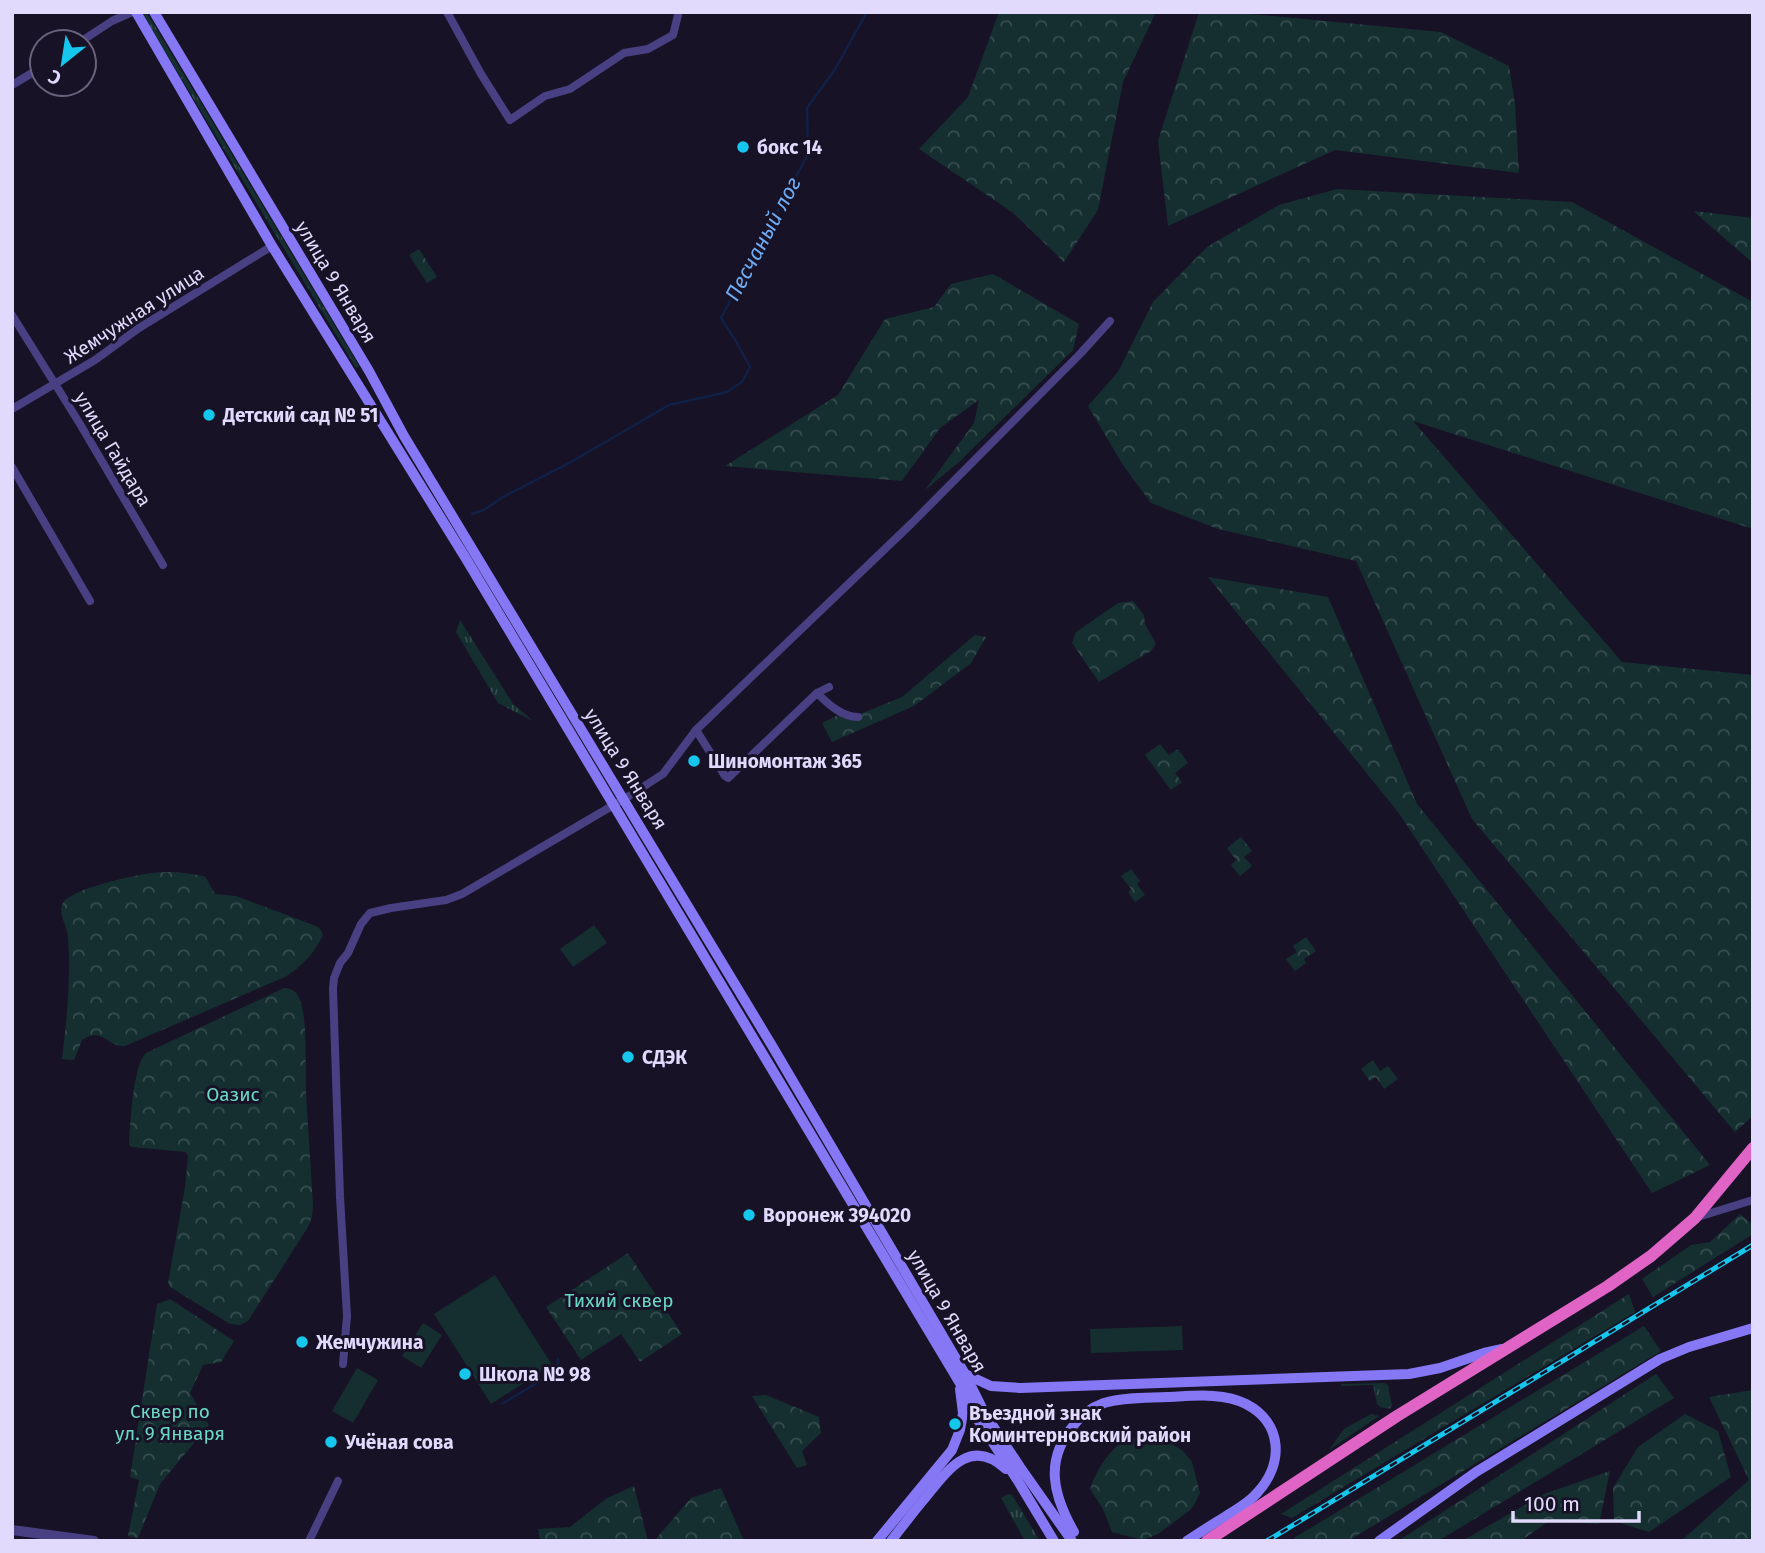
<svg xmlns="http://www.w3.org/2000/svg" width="1765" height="1553" font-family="'Fira Sans',sans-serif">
<defs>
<pattern id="grass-tufts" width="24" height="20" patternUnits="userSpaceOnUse" patternTransform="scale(1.75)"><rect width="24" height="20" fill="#152f30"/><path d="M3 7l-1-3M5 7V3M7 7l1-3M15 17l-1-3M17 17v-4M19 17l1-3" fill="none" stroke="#374d4f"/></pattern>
<pattern id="forest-crowns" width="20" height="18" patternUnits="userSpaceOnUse" patternTransform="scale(1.75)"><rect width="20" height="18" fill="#152f30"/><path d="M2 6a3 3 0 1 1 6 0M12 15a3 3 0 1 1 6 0" fill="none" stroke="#374d4f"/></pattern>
</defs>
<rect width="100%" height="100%" fill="#171226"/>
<!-- grass -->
<g fill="url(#grass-tufts)">
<polygon points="147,13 359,366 356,368 143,15"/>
<polygon points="460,620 513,704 533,721 498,703 456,632"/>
<polygon points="1384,1383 1388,1385 1392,1406 1389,1409 1380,1407 1377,1404 1373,1385 1341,1386 1341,1384"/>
<polygon points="1371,1414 1379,1416 1329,1450 1344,1429"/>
<polygon points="1008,1494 1012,1495 1040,1541 1025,1541 1001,1498"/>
</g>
<!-- forest -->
<g fill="url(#forest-crowns)">
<polygon points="999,12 1156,12 1123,82 1098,210 1064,262 1012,212 919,149 968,97"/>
<polygon points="1199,12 1229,12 1441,32 1509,66 1515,104 1519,173 1335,150 1168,226 1158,141"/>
<polygon points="1337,189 1572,202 1753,302 1753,529 1413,421 1622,662 1753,675 1753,1116 1735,1132 1472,819 1356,561 1218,529 1151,503 1123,465 1088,406 1118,372 1153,302 1207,247 1279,205"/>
<polygon points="1693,211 1753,218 1753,263"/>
<polygon points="419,249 437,277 427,283 409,255"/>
<polygon points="993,274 1079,324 1073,350 959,462 925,490 974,423 979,400 940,428 902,481 725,466 838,395 885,319 934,307 951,284"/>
<polygon points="1208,577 1328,597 1417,804 1710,1165 1652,1193 1398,812"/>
<polygon points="1133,601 1144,615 1145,624 1156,644 1151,651 1099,682 1072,643 1076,632 1118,603"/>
<polygon points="975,635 986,637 971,663 914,706 832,742 822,723 842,713 853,717 902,697"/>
<polygon points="1160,744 1169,755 1178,749 1188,763 1175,773 1182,782 1171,790 1145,755"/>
<polygon points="1241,837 1252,851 1244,857 1252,866 1240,876 1231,865 1236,860 1227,848"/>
<polygon points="1131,869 1140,881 1137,884 1145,895 1135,902 1128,892 1131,889 1121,876"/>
<path d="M 177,872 L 204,876 L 206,878 L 215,894 L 236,896 L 316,926 L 320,929 L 323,934 C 317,951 300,968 285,977 L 125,1046 C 107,1047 103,1026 82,1040 L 74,1060 L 62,1059 C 67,1018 71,978 68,936 C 67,927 59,915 62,905 C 68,889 129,877 145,874 C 156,872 167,872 177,872 Z"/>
<polygon points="1306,937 1316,951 1304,959 1306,963 1295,971 1286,959 1297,952 1293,946"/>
<path d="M 284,988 C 292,988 297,992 300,1000 C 308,1024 305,1065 306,1092 C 308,1130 311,1168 313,1206 L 312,1217 L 308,1227 L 248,1321 L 240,1325 L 230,1324 L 170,1287 L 168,1283 L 185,1187 L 188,1156 L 186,1152 L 132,1147 L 129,1145 C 130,1126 133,1064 146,1053 Z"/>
<polygon points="1373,1060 1380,1071 1388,1066 1398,1079 1384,1089 1376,1077 1370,1081 1361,1069"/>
<polygon points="1740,1214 1753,1225 1753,1234 1653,1297 1642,1279 1691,1245 1710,1242"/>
<polygon points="628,1253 682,1334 640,1362 621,1334 581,1360 546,1307"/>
<polygon points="1629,1294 1635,1312 1292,1518 1281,1514"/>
<polygon points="170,1299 234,1341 221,1362 203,1365 190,1393 209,1425 160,1484 138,1538 128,1536 139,1480 130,1477 157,1304"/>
<polygon points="1644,1326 1661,1351 1348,1541 1294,1541 1294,1538"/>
<polygon points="1656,1374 1674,1398 1438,1541 1398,1541"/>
<polygon points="1753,1390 1753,1541 1681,1541 1749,1480 1709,1397"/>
<polygon points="766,1395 819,1417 821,1433 802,1451 807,1465 797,1468 752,1396"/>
<polygon points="1685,1414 1718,1431 1731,1477 1649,1532 1614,1521 1613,1488 1638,1447"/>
<path d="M 1148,1434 L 1162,1438 L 1183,1451 L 1192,1462 L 1200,1493 L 1194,1505 L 1189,1511 L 1158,1534 L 1143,1540 L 1112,1532 L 1103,1509 L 1090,1489 C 1097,1470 1108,1450 1126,1440 C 1132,1437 1141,1436 1148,1434 Z"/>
<polygon points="1610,1471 1599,1524 1549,1521 1521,1541 1462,1541 1544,1494"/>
<polygon points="634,1486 648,1541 540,1541 538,1529 570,1527 607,1498"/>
<polygon points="721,1488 744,1541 654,1541 691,1498"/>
</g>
<!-- garden -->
<g fill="#152f30">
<polygon points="594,925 607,943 573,967 560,949"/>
<polygon points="495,1275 552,1365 491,1404 434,1314"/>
<polygon points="423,1323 442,1335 421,1368 402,1356"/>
<polygon points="1182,1326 1183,1350 1091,1353 1090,1329"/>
<polygon points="357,1368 378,1380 353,1423 332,1411"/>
</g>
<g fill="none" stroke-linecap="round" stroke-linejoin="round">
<!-- stream -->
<g stroke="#112046" stroke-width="2.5">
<polyline points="472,514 484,510 503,497 571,462 669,405 727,392 742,382 750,367 737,343 721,318 808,154 807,108 834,71 867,12"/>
<polyline points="502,1404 558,1370 558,1359"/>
</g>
<!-- minor -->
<g stroke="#484082" stroke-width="8">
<polyline points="447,12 481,74 510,120 545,96 570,89 624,53 648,49 673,35 678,15 677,12"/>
<polyline points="80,42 112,21 132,12"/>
<polyline points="12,85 42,67"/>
<polyline points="12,315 80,424 163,565"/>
<polyline points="12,409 95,360 139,328 272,246"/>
<polyline points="12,467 90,601"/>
<polyline points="817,693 829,687"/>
<path d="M 696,730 L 725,776 L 728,778 L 817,693 C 828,704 842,717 858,717"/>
<polyline points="1698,1217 1753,1200"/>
<polyline points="343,1364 347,1316 340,1197 333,989 334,978 340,963 348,953 361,924 370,913 391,908 446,900 462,894 629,796 663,774 696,730 912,523 1080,354 1110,321"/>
<polyline points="309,1541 338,1481"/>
</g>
<!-- tertiary -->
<polyline stroke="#484082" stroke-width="10" points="12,1530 94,1541"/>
<!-- secondary -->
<g stroke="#8678f5" stroke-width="10">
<polyline points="136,12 272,246 465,557 967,1395 978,1420 1018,1481 1054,1541"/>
<polyline points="154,12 369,371 404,436 771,1044 965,1374 985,1414 1020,1467 1072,1541"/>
<polyline points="965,1374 991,1386 1020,1388 1409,1374 1440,1368 1484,1353 1502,1349"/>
<path d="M 1074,1532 C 1053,1495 1044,1460 1074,1425 C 1081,1415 1093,1407 1104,1403 C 1124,1397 1147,1398 1167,1397 C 1192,1396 1223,1392 1246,1404 C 1283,1423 1284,1464 1257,1493 C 1248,1504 1235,1510 1223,1518 C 1211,1525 1199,1533 1187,1541"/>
<polyline points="877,1541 952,1450 960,1430 963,1413 960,1389"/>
<path d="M 891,1541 C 902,1527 913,1512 925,1498 C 947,1471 970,1436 1006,1469"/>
<polyline points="1379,1541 1476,1472 1660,1359 1689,1347 1753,1328"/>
</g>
<!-- trunk -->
<polyline stroke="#df64c6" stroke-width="12" points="1207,1541 1397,1416 1608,1286 1651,1256 1695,1218 1753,1148"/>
<!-- rail casing -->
<g stroke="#15c6ed" stroke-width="5">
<polyline id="rail" points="1267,1541 1753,1245"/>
</g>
<!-- rail -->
<use href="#rail" stroke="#171226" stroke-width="2.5" stroke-dasharray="8" stroke-linecap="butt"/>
</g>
<!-- markers -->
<g fill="#15c6ed" stroke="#171226" stroke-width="2.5">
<circle cx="743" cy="147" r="7"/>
<circle cx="209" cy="415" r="7"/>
<circle cx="694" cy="761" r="7"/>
<circle cx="628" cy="1057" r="7"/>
<circle cx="749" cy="1215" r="7"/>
<circle cx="302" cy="1342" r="7"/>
<circle cx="465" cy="1374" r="7"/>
<circle cx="955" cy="1424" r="7"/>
<circle cx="331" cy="1442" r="7"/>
</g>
<g text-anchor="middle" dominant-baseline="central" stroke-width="6" stroke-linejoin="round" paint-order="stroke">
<!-- poi labels -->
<g font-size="19" font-weight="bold" fill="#e1dafc" stroke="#171226" text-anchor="start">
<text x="757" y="147">бокс 14</text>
<text x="223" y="415">Детский сад № 51</text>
<text x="708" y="761">Шиномонтаж 365</text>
<text x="642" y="1057">СДЭК</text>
<text x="763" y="1215">Воронеж 394020</text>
<text x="316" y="1342">Жемчужина</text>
<text x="479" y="1374">Школа № 98</text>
<text x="969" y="1413">Въездной знак<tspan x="969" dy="22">Коминтерновский район</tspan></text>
<text x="345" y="1442">Учёная сова</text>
</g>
<!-- street labels -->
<g font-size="19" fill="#e1dafc" stroke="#171226">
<text transform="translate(336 282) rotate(59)">улица 9 Января</text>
<text transform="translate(134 315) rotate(-33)">Жемчужная улица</text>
<text transform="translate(113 449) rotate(59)">улица Гайдара</text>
<text transform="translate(626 769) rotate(58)">улица 9 Января</text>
<text transform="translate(947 1311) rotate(60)">улица 9 Января</text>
</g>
<!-- park labels -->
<g font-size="19" fill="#6ad8c5" stroke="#171226">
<text x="233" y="1094">Оазис</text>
<text x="619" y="1300">Тихий сквер</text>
<text x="170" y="1411">Сквер по<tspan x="170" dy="22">ул. 9 Января</tspan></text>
</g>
<!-- water labels -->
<g font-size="21" font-style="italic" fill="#70acf4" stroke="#171226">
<text transform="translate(763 239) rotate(-62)">Песчаный лог</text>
</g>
</g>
<!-- border -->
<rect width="1765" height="1553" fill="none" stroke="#e1dafc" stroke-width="28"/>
<!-- north arrow -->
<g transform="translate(63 63) rotate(210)"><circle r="33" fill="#171226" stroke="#68627c" stroke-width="2"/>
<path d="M0-5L12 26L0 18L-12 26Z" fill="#15c6ed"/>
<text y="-10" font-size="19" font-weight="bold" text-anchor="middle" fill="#e1dafc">С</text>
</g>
<!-- scale -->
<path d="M1513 1511v10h126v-10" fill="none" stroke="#e1dafc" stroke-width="3.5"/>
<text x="1524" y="1511" font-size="21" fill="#e1dafc" stroke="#171226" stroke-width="5" paint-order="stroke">100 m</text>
</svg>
